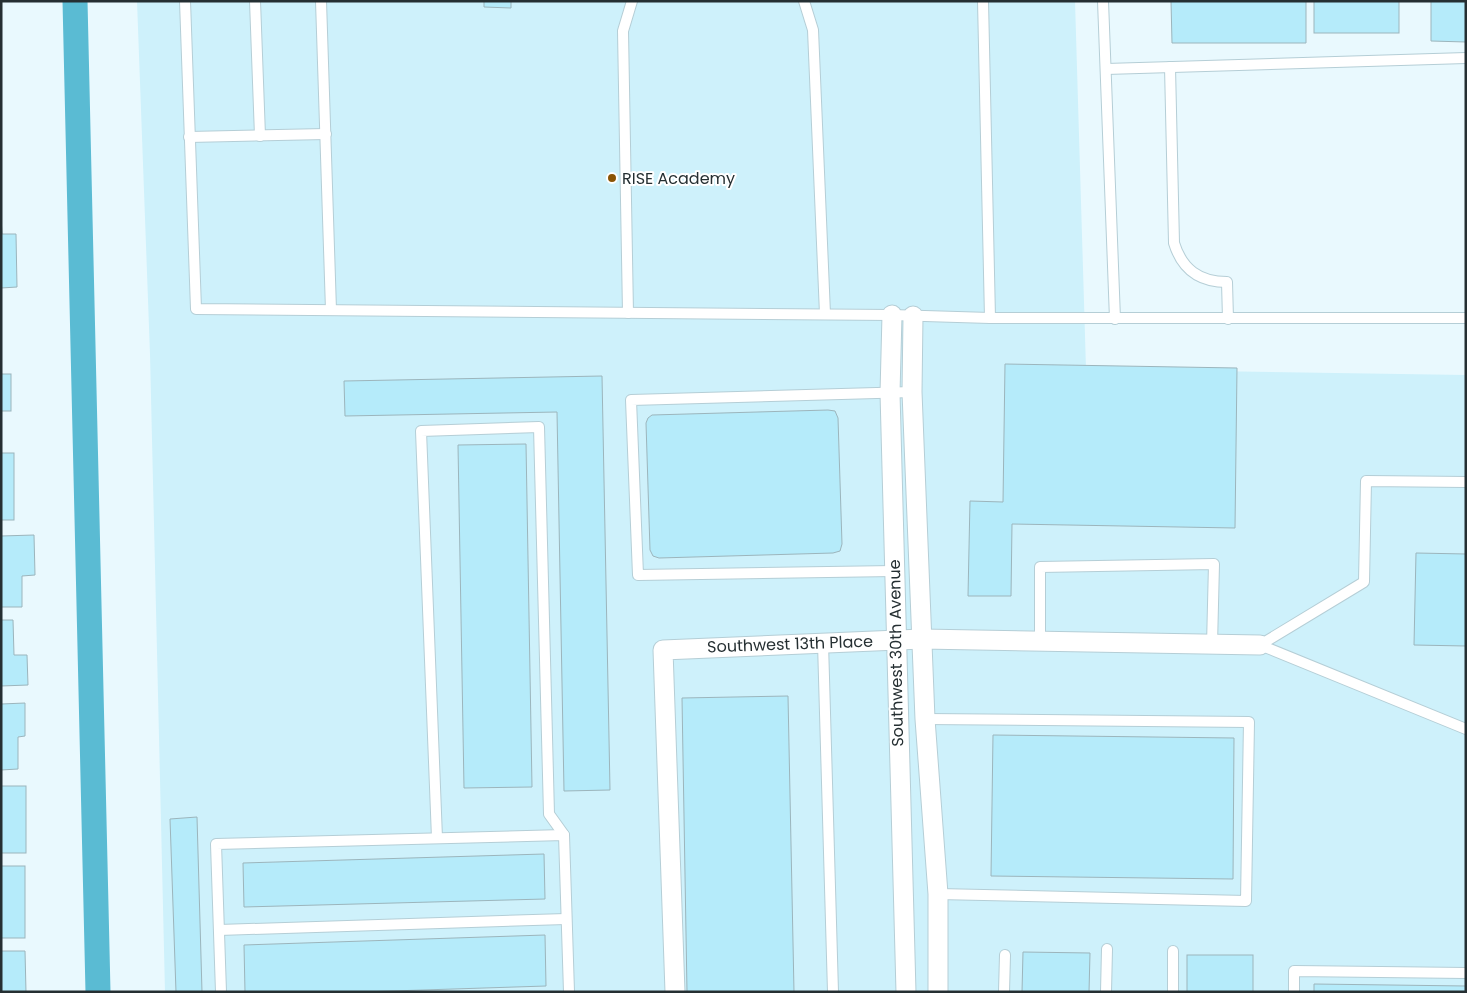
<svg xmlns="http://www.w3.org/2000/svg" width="1467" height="993" font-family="Poppins,sans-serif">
<rect width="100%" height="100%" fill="#e9f9fe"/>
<!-- built -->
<polygon fill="#cef1fb" points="137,1 1075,1 1086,369 1466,375 1466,992 165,992 150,354"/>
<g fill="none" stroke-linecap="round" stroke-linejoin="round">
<!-- canal -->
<polyline stroke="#5abbd3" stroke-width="25" points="75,1 98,992"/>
</g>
<!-- building -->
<g fill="#b5ebfa" stroke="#9cb5bc">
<polygon points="484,1 511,1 511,8 484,7"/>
<polygon points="1171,1 1306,1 1306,43 1172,43"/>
<rect x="1314" y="1" width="85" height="32"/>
<polygon points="1431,1 1466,1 1466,42 1431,41"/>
<polygon points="1,217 2,234 16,234 17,287 1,288"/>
<polygon points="1005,364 1237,368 1235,528 1012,524 1011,596 968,596 970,501 1003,502"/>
<rect x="1" y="374" width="10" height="37"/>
<polygon points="602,376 610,790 564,791 557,412 345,416 344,381"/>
<polygon points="828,410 835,411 838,418 842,544 840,551 833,553 659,558 653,556 650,550 646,423 648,418 652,415"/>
<polygon points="526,444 532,787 464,788 458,445"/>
<rect x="1" y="453" width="13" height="67"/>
<polygon points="34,535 35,575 22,576 22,607 1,607 1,536"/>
<polygon points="1416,553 1466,554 1466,646 1414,645"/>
<polygon points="1,620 13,620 14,655 27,655 28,685 1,686"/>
<polygon points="788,696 794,992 687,992 682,698"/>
<polygon points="25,703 25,736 18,737 18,769 1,770 1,704"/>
<polygon points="993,735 1234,738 1233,879 991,876"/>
<rect x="1" y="786" width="25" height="67"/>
<polygon points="197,817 202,992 176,992 170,819"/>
<polygon points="544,854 545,899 244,907 243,863"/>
<rect x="1" y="866" width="24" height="72"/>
<polygon points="545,935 546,986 361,992 245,992 244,945"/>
<polygon points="1,951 25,951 26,992 1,992"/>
<polygon points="1023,952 1090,953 1089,992 1022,992"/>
<rect x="1187" y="955" width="66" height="37"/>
<polygon points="1314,984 1466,986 1466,992 1314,992"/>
</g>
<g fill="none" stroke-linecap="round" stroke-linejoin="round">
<!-- service casing -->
<g stroke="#b5ced6" stroke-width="12">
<g id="service">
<polyline points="185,1 196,309 892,315 990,318 1466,318"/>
<polyline points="255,1 260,136"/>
<polyline points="321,1 331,310"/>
<polyline points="804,1 813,30 825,314"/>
<polyline points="983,1 990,318"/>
<polyline points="1103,1 1115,319"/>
<path d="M 1170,67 L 1174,243 C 1182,269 1199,282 1227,282 L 1228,319"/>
<polyline points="1106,69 1466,58"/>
<polyline points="189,137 326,134"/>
<polyline points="628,313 623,31 632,1"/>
<polyline points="894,571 638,575 631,400 912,392"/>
<polyline points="1040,642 1040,567 1214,564 1212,645"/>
<polyline points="823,643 833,992"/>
<polyline points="1260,645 1364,582 1366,481 1466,482"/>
<polyline points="1260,645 1466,729"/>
<polyline points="925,719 1249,722 1246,901 938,894"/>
<polyline points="437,838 421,431 539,427 549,814 564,835"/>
<polyline points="219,930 566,919"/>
<polyline points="221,992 216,844 564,835 569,992"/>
<polyline points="1004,992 1005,955"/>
<polyline points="1106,992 1107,949"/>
<polyline points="1173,992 1173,951"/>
<polyline points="1294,992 1294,971 1466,973"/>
</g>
</g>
<!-- minor casing -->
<g stroke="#b5ced6" stroke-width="21">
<g id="minor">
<polyline points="892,315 890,393 906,992"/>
<polyline points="913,316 912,392 925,719 938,894 938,992"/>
<polyline points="675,992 663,650 922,639 1260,645"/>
</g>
</g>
<!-- service -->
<use href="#service" stroke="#fff" stroke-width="10"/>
<!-- minor -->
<use href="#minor" stroke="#fff" stroke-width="19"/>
</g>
<!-- markers -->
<circle fill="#8a5405" stroke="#fff" stroke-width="2" cx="612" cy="178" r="5"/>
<g text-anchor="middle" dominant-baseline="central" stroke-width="4" stroke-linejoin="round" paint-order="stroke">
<!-- poi labels -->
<g font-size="16" fill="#252f32" stroke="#fff" text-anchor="start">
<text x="622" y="178">RISE Academy</text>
</g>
<!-- street labels -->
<g font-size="16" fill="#252f32" stroke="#fff">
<text transform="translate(790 644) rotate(-2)">Southwest 13th Place</text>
<text transform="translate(896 653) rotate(-91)">Southwest 30th Avenue</text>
</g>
</g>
<!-- border -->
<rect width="1467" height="993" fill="none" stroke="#252f32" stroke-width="5"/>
</svg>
